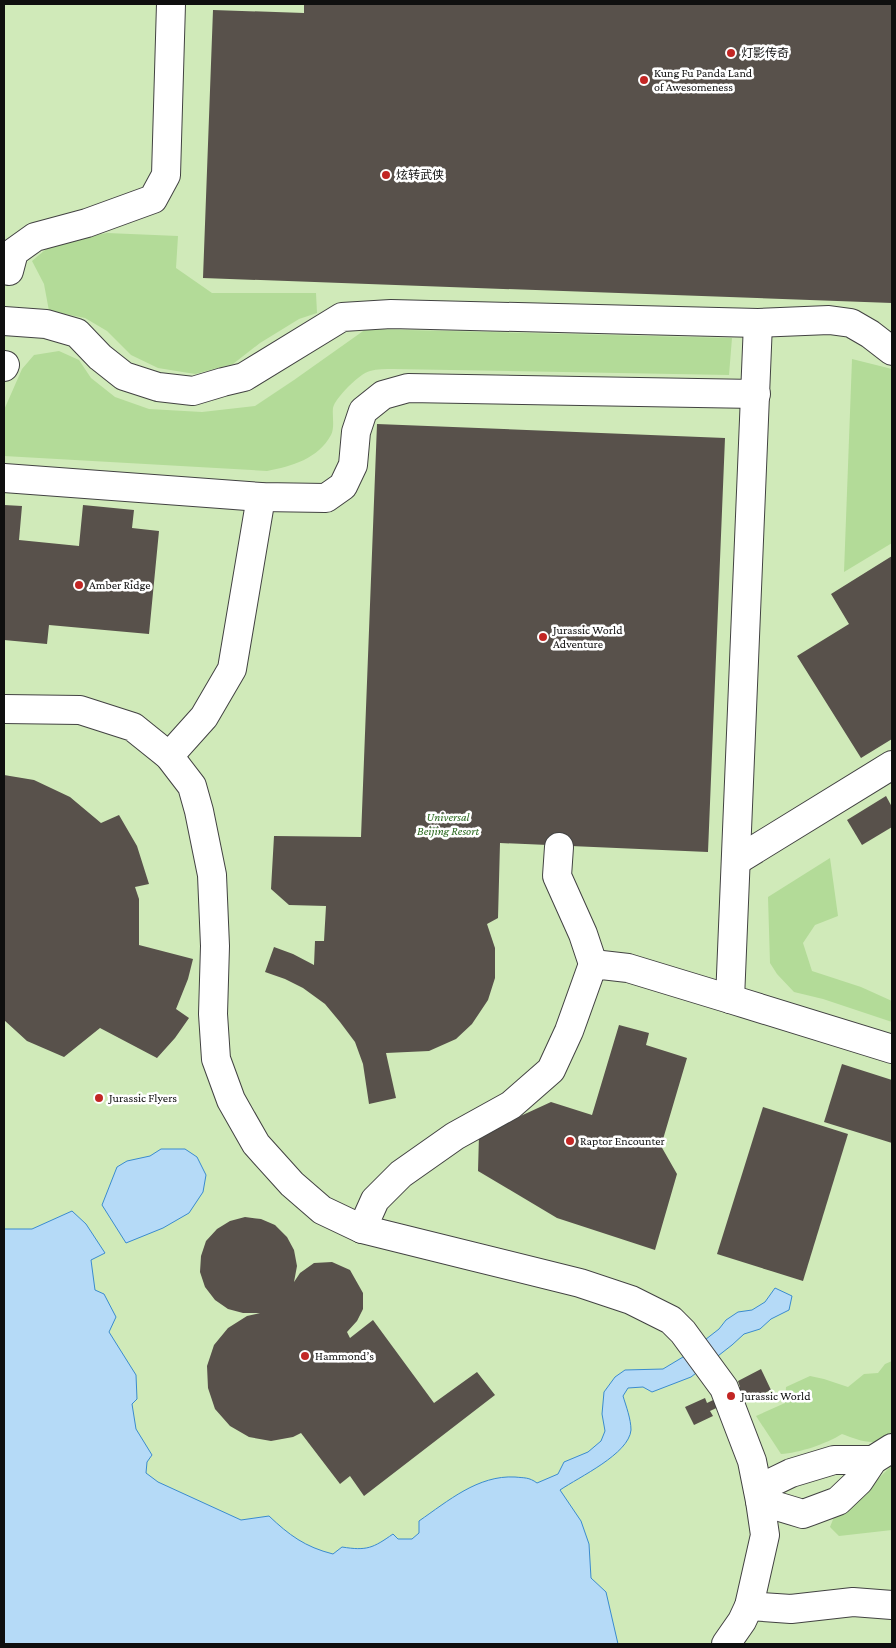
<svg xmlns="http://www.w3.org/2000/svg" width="896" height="1648" font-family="'Crimson Pro','Noto Sans SC',serif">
<rect width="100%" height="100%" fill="#fffdf1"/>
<!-- green -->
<rect fill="#d0eab9" x="4" y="4" width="888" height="1640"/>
<!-- forest -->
<g fill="#b3db98">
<polygon points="107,233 178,236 176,268 212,293 316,293 317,313 299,319 260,343 233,364 195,374 158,368 131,355 107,331 85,318 49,311 44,284 32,261 52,244"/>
<path d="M 366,329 L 732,338 L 729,375 L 393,369 C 386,369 377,369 370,371 C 360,373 335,398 333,408 C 332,416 335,427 331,435 C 318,459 292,466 267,471 L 4,456 L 4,410 L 22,369 L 34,355 L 59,351 L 79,360 L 91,378 L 115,397 L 149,409 L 202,412 L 255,406 L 294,380 Z"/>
<polygon points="852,359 892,369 892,543 844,572"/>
<polygon points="830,858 838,916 815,925 803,943 812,971 861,987 892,1001 892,1022 823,999 794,992 777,974 770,963 768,897"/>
<path d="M 892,1361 L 892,1433 C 879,1449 858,1440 842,1434 C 826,1444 799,1453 781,1454 L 756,1416 L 785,1403 L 786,1387 L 810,1376 L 824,1379 L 848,1387 L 864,1374 L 878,1373 L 885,1364 Z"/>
<polygon points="892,1465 892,1530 839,1536 830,1527 836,1512 864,1493"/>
</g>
<!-- water -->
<g fill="#b5daf7" stroke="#3a8bcf">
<polygon points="161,1149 185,1149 197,1157 206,1175 203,1192 189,1213 163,1228 126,1243 102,1205 117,1167 127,1161 150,1156"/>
<path d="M 72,1211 L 86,1224 L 105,1253 L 91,1260 L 95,1290 L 104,1294 L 116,1317 L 109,1332 L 136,1375 L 137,1399 L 132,1404 L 136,1429 L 152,1455 L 147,1462 L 146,1473 L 158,1482 L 241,1520 L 269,1516 C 289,1535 305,1547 333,1554 L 342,1547 C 367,1551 373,1548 393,1534 L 398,1539 L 412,1539 L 419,1533 L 419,1521 C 448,1501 478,1475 515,1477 C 524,1478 529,1477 537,1483 L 558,1474 L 564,1462 L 588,1452 L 601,1441 L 605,1431 L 602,1414 L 604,1392 L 615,1377 L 625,1370 L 663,1369 L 683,1357 L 719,1329 L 726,1320 L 738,1312 L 752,1310 L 765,1302 L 775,1288 L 792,1296 L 789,1310 L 771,1319 L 760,1329 L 744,1334 L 732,1345 L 691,1377 L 652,1392 L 643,1387 L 628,1388 L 623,1396 C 626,1406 631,1419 631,1430 C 629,1454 579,1477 560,1490 L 581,1521 L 589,1544 L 591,1578 L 606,1592 L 618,1644 L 4,1644 L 4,1229 L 32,1229 Z"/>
</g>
<!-- building -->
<g fill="#58514b">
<polygon points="304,4 892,4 892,303 203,278 213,10 304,13"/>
<polygon points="377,424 725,438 708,852 500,843 498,918 487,924 495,948 495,978 488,1000 472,1024 456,1039 429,1051 386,1053 396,1098 369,1104 363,1064 355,1042 340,1022 325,1004 303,988 285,979 265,972 274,947 293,954 314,965 315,941 324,941 326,906 289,905 271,889 274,836 361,837"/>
<polygon points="4,505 22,506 19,540 79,546 83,505 134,510 132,528 159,531 149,634 49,625 47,644 4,640"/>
<polygon points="892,556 892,739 861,758 797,656 849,624 831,594"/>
<polygon points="4,775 34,780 70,797 101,823 119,815 137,846 149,884 135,887 139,899 139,945 193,959 188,979 176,1009 189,1018 175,1038 157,1058 100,1028 64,1057 27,1041 4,1020"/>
<polygon points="886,796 892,807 892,827 862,845 847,820"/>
<polygon points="619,1025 649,1033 646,1045 687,1058 661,1146 677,1174 655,1250 557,1218 478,1171 479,1135 551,1102 592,1115"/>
<polygon points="842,1064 892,1080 892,1143 824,1122"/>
<polygon points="763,1107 848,1134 803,1281 717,1254"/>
<polygon points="245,1217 261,1219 275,1225 287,1237 294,1250 297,1266 294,1282 300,1273 314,1263 332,1262 350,1270 363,1293 363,1309 357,1321 347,1332 350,1338 373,1320 434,1403 477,1372 495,1395 364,1496 350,1476 340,1484 301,1433 293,1437 271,1441 249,1437 230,1426 215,1409 208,1388 207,1366 214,1345 228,1328 247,1316 260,1313 243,1313 228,1309 215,1300 205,1287 200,1272 201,1256 206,1241 217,1229 230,1221"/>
<polygon points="761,1369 771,1390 747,1401 744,1395 710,1411 713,1416 694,1425 685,1407 705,1398 707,1403 740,1387 738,1381"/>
</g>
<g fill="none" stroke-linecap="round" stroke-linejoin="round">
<!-- minor casing -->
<g stroke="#424242" stroke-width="30">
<g id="minor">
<polyline points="9,271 14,252 35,237 87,223 153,199 166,175 171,4"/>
<polyline points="4,321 46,324 77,333 100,357 124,376 158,387 193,391 223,382 244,377 342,317 391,314 758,323 829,320 851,323 870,334 892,351"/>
<polyline points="758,323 730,999 892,1049"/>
<polyline points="4,367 5,365"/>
<polyline points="4,478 261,497 326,498 343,486 353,465 356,432 363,411 383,395 408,388 756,394"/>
<polyline points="4,709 80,710 133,727 169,756 192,786 199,811 212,875 215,946 213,1014 216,1059 231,1100 256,1144 292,1184 322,1210 362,1229 580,1283 631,1300 671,1320 683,1332 724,1388 752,1461 760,1501 765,1535 749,1606 742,1621 726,1644"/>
<polyline points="169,756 204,717 232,669 261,497"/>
<polyline points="559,847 557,876 583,934 593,964"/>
<polyline points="736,861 892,765"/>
<polyline points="362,1229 375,1200 401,1174 455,1136 511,1105 551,1070 569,1031 593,964 628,968 730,999"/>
<polyline points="758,1489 791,1473 834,1460 873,1460"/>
<polyline points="760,1501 803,1514 838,1501 859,1481 873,1460 892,1448"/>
<polyline points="749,1606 791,1609 853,1602 892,1605"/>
</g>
</g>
<!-- minor -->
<use href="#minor" stroke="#fff" stroke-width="28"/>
</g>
<!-- markers -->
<g fill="#c22624" stroke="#fff" stroke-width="2">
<circle cx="731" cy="53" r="5"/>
<circle cx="644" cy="80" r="5"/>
<circle cx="386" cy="175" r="5"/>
<circle cx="79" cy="585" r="5"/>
<circle cx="543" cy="637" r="5"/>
<circle cx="99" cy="1098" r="5"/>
<circle cx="570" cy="1141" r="5"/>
<circle cx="305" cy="1356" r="5"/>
<circle cx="731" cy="1396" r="5"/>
</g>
<g text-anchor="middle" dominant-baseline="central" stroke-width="5" stroke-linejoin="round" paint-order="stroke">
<!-- poi labels -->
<g font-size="12" fill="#0f0f0f" stroke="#fff" text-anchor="start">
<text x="741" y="53">灯影传奇</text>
<text x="654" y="73">Kung Fu Panda Land<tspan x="654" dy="14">of Awesomeness</tspan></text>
<text x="396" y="175">炫转武侠</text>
<text x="89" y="585">Amber Ridge</text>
<text x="553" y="630">Jurassic World<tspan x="553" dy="14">Adventure</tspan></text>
<text x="109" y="1098">Jurassic Flyers</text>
<text x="580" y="1141">Raptor Encounter</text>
<text x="315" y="1356">Hammond’s</text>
<text x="741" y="1396">Jurassic World</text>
</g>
<!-- park labels -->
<g font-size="12" font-style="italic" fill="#29681d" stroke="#fff">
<text x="448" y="817">Universal<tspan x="448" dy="14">Beijing Resort</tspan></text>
</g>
</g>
<!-- border -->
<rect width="896" height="1648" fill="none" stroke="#0f0f0f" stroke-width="10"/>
</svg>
